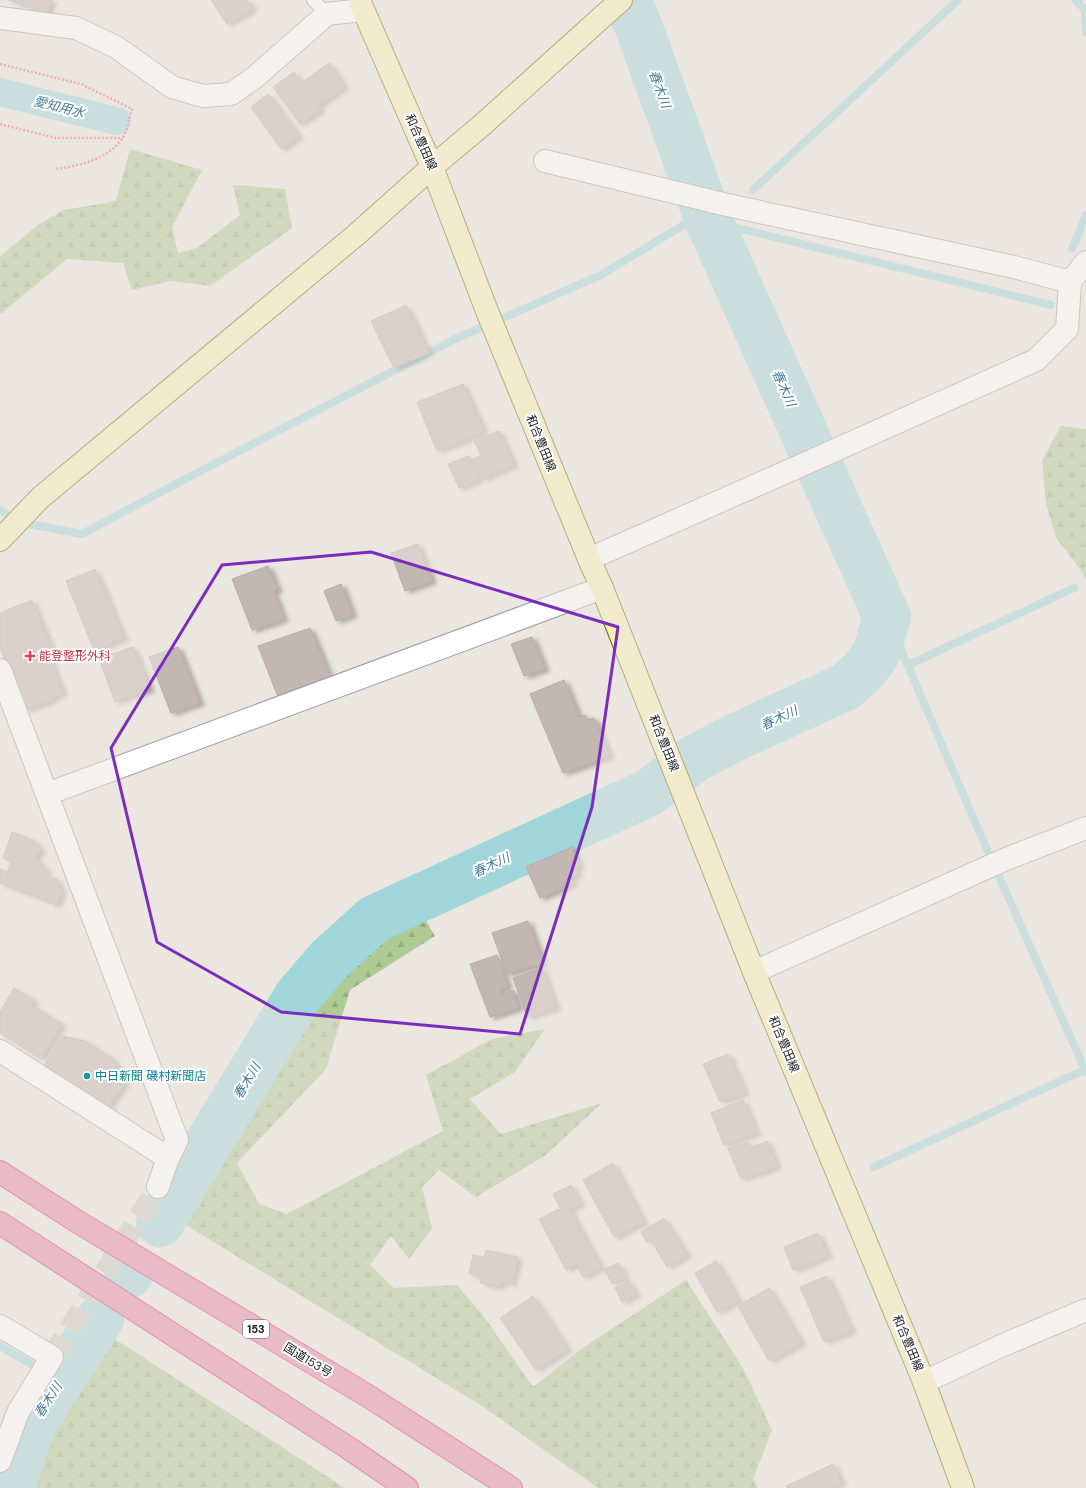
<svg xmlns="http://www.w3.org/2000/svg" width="1086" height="1488" font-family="'DM Sans','Noto Sans JP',sans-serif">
<defs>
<pattern id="forest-firs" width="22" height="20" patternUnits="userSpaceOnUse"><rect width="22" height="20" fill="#aecb95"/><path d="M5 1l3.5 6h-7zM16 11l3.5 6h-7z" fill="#95ae80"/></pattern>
<filter id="shadow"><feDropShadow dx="4.5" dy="2.5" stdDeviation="2" flood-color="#0004"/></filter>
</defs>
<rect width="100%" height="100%" fill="#ece6e0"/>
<!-- forest -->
<g fill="url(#forest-firs)">
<polygon points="130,149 202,170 172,227 178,253 197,248 240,215 233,185 285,189 292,228 210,286 171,281 132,290 123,263 67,259 2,313 0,313 0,256 38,225 64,210 116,201"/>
<polygon points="1061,426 1086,429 1086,580 1081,570 1056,538 1046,504 1042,460"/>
<polygon points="419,909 435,936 350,990 326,1069 237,1163 259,1204 287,1214 443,1131 426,1075 492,1039 545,1029 515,1072 470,1099 501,1134 602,1103 546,1155 476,1197 439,1170 422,1187 432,1229 409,1259 391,1236 370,1265 394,1288 457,1285 485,1318 533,1387 584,1347 686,1280 743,1368 772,1430 753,1479 758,1488 598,1488 482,1406 179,1221 306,998 334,967 378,925"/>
<polygon points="104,1332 345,1488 32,1488 29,1485"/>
</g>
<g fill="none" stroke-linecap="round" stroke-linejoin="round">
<!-- stream -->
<g stroke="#a0d6da" stroke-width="8">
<polyline points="1076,0 1085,10 1086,32"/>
<polyline points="753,190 958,0"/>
<polyline points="1072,249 1086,215"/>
<polyline points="0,510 18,522 82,534 189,477 455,339 601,275 690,221 709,221 1051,305"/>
<polyline points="887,617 985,845 1086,1072"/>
<polyline points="908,665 1074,588"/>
<polyline points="874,1167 1086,1069"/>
<polyline points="0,1346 60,1381"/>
</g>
<!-- canal -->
<polyline stroke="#a0d6da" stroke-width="28" points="0,92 117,121"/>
<!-- river -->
<g stroke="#a0d6da" stroke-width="48">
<polyline points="160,1223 298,996 329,960 374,919 648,793 697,757 738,736 847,686 864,670 876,654 887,617 709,221 638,25 627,0"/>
<polyline points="128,1275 129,1273"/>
<polyline points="10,1488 33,1423 100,1319"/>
</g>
</g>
<!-- building -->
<g fill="#c3b7b4" stroke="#bdaaa3" filter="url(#shadow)">
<polygon points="8,0 52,0 47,14"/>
<polygon points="211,0 247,0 253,9 227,24"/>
<polygon points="329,63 345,87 318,105 321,110 300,124 273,87 294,72 301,83"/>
<polygon points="268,94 299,136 281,149 251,107"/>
<polygon points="406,305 429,353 394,368 371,321"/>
<polygon points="463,384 484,432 437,451 417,402"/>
<polygon points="499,431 514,465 482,479 473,459 481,455 474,441"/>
<polygon points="469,456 479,480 459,488 448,464"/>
<polygon points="418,544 432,581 405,591 391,553"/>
<polygon points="268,566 278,590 273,591 284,619 252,630 232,579"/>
<polygon points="95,569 124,638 94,650 66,581"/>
<polygon points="341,584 353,615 336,621 324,591"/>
<polygon points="32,600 53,652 48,654 63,693 52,697 53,700 24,710 0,647 0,613"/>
<polygon points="310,628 331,679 278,697 258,646"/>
<polygon points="532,637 545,669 524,676 511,644"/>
<polygon points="133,647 150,689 115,702 99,659"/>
<polygon points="178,647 200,703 171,713 149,657"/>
<polygon points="564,680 579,717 585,715 588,720 594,718 610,756 563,773 530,694"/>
<polygon points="12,832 33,840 42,850 35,857 44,867 48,878 57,879 61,893 57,905 0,883 0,869 7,872 11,862 3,858"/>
<polygon points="572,847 580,866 575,868 578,875 571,878 573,884 540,898 526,867"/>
<polygon points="528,921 543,963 507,974 492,933"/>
<polygon points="497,955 508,987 500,989 502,994 513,990 519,1008 490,1017 470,964"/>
<polygon points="542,968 556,1008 527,1017 513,978"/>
<polygon points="14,988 34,1000 31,1005 62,1024 41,1059 0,1033 0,1012"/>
<polygon points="62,1036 85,1041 113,1059 125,1082 107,1110 42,1069"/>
<polygon points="728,1054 745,1093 720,1102 703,1064"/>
<polygon points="743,1100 757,1133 724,1145 711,1113"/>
<polygon points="767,1141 777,1167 741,1179 728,1149 748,1142 750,1148"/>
<polygon points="613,1163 644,1222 614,1237 583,1180"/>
<polygon points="571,1185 581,1204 563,1213 553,1194"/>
<polygon points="559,1209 562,1214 570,1210 601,1268 583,1277 576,1264 566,1270 539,1219"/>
<polygon points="664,1218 687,1255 667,1267 651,1240 647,1242 641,1232"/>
<polygon points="818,1233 828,1256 793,1270 784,1247"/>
<polygon points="486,1250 518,1257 512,1284 500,1282 499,1288 480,1283 481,1277 469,1274 473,1255 484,1258"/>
<polygon points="716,1261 739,1300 717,1312 695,1273"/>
<polygon points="618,1263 626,1277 612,1284 604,1269"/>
<polygon points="827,1276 852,1331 824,1342 800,1287"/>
<polygon points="629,1281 636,1295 622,1302 615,1288"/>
<polygon points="769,1288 802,1343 769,1361 738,1306"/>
<polygon points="533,1296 568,1349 536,1370 500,1318"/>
<polygon points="833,1464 842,1483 831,1488 787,1488 786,1486"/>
</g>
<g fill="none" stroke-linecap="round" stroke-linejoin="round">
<!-- street-tunnel -->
<polyline stroke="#ccc7c2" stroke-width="22" stroke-dasharray="22 11" stroke-linecap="butt" points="52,1357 158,1187"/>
<!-- lane casing -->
<g stroke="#9e9e9e" stroke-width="14">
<polyline id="lane" points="313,0 327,14"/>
</g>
<!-- street casing -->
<g stroke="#9e9e9e" stroke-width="24">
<g id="street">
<polyline points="0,18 76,28 116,47 172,87 203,96 231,94 254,78 327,14 362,10"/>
<polyline points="545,161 723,204 1014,267 1070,282"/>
<polyline points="589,559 793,469 1036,360 1067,329 1070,282 1086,262"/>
<polyline points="0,670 177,1140 168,1158 158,1187"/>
<polyline points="47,794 602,588"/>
<polyline points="754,972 1006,859 1086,828"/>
<polyline points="0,1051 168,1158"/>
<polyline points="0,1326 52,1357 18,1412 0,1461"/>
<polyline points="924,1382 1001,1346 1086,1310"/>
</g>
</g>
<!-- secondary casing -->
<g stroke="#6c6707" stroke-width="24">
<g id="secondary">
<polyline points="359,0 432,167 487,311 589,559 602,588 754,972 924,1382 963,1488"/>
<polyline points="0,540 40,498 356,235 432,167 481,126 621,0"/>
</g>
</g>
<!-- highway casing -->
<g stroke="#d0277c" stroke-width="24">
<g id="highway">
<polyline points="0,1172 78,1222 368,1396 511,1488"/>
<polyline points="0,1223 347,1447 407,1488"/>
</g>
</g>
<!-- path -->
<g stroke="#f6676f" stroke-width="2.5" stroke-dasharray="2 2" stroke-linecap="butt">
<path d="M 0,64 L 81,84 L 132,109 C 129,118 128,131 122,139 C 108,159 79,166 56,169"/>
<polyline points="0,124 56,138 123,138"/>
</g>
<!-- lane -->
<use href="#lane" stroke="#fff" stroke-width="12"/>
<!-- street -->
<use href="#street" stroke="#fff" stroke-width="22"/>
<!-- secondary -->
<use href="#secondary" stroke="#f7f0b3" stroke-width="22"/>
<!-- highway -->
<use href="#highway" stroke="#e388a8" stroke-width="22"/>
</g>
<!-- marked area -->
<path d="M0 0H1086V1488H0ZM 371,552 L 618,627 L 592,807 L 520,1034 L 281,1012 L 157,942 L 111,748 L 222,565 Z" fill="#ece6e0" fill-opacity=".55" fill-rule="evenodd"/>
<path fill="none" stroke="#7b2cbf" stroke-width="3" stroke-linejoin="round" d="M 371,552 L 618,627 L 592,807 L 520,1034 L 281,1012 L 157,942 L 111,748 L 222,565 Z"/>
<!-- markers -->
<path fill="#e0444e" stroke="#fff" stroke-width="1.5" d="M28 650h4v4h4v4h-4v4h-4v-4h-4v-4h4z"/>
<circle fill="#0f9aa8" stroke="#fff" stroke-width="1.5" cx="87" cy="1076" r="4"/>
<g text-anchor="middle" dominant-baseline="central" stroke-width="4" stroke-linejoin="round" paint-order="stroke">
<!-- shield labels -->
<rect fill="#fff" stroke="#5f5f5f" stroke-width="1" x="243" y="1320" width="26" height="18" rx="3"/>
<g font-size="11" font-weight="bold" fill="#1a1a1a">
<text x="256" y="1329">153</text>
</g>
<!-- street labels -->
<g font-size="12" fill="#1a1a1a" stroke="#fff">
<text transform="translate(421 142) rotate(66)">和合豊田線</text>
<text transform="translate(541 443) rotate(68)">和合豊田線</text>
<text transform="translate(664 743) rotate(68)">和合豊田線</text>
<text transform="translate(784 1044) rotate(67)">和合豊田線</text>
<text transform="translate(908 1343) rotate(67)">和合豊田線</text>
<text transform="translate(308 1360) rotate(31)">国道153号</text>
</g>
<!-- health labels -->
<g font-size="12" fill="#be3a42" stroke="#fff" text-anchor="start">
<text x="39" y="656">能登整形外科</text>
</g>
<!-- culture labels -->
<g font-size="12" fill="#0d838f" stroke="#fff" text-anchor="start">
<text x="95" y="1076">中日新聞 磯村新聞店</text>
</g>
<!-- water labels -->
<g font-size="13" font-style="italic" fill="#447c98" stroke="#fff">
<text transform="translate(660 89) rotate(70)">春木川</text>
<text transform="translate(59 107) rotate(14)">愛知用水</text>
<text transform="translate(784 388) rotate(66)">春木川</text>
<text transform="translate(779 718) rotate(-25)">春木川</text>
<text transform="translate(491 865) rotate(-25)">春木川</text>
<text transform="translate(247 1081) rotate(-59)">春木川</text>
<text transform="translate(48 1400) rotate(-57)">春木川</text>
</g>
</g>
</svg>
